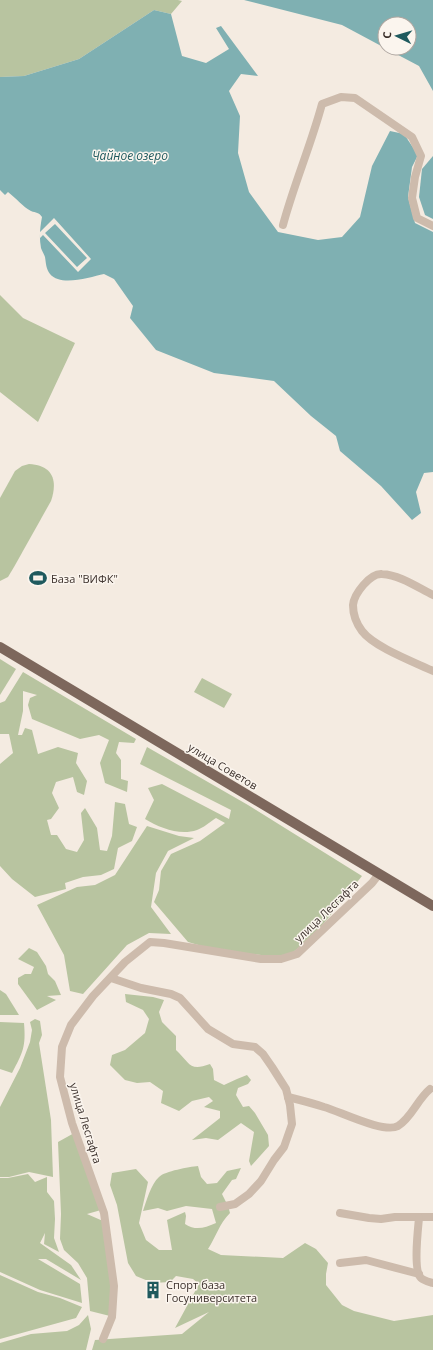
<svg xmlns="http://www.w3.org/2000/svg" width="433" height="1350" font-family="'Open Sans',sans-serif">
<rect width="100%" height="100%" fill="#f4ebe1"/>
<!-- green -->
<g fill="#b8c4a0">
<polygon points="0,0 178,0 182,1 171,14 154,10 79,59 24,76 0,77"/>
<polygon points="0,295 23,318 75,343 38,422 0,392"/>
<path d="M 29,464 C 53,465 58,481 51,501 L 14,567 L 8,577 L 0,581 L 0,498 L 15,471 L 22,466 Z"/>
<polygon points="0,659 16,669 0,695"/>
<polygon points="23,672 136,739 134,743 119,742 116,753 121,760 121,779 128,781 127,792 105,783 100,763 109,740 99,735 80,739 32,719 28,705 30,698 37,695 23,691 23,711 18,735 22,735 25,728 32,730 38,754 58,747 78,753 76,763 87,781 84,795 77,792 73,777 56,782 52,793 59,808 51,819 47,820 51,835 57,835 66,849 77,852 84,840 81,813 85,808 97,828 100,850 107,851 112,836 115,802 125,804 129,824 137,827 132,841 118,848 114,869 101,875 83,877 65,883 66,889 35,897 12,879 0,866 0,764 13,753 9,734 0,734 0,703 5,701"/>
<polygon points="202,678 232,694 224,708 194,692"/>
<path d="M 147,747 L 248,805 L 362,876 L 312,938 L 289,955 L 261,955 L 212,949 L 188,942 L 154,902 L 159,890 L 161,871 L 171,854 L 200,841 L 225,823 L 216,818 C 210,822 203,828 197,830 C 180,836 160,828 145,819 L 154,800 L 148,788 L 162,784 L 229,819 L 231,810 L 140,764 Z"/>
<polygon points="147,826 179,836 194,838 168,851 156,873 151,907 171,934 149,933 127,945 83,994 70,991 64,955 37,905 77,887 95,885 115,875"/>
<polygon points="29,948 37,952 46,966 48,974 55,981 61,995 47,996 56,1000 37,1010 18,984 18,978 25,974 31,974 34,967 18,959"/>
<polygon points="0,990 6,994 19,1015 0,1015"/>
<path d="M 125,994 L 153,997 L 164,1000 L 159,1012 L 162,1022 L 176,1036 L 176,1050 C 190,1063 189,1072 210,1064 L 213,1069 L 214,1080 L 224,1085 L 237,1079 L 247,1075 L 251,1080 L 248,1084 L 238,1088 L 236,1095 L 243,1107 L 249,1106 L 255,1113 L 268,1135 L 269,1146 L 251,1166 L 249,1161 L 254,1132 L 241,1123 L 218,1140 L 206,1138 L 192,1140 L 220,1118 L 220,1111 L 204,1107 L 213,1101 L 209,1097 L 192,1101 L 179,1111 L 161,1103 L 163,1091 L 150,1082 L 137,1083 L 125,1080 L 110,1065 L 112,1055 L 125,1050 L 145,1033 L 149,1019 L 143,1010 L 126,1002 Z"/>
<polygon points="35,1019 40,1021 42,1035 39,1043 51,1120 53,1177 29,1172 9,1177 0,1177 0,1107 20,1068 30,1042 32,1030 30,1022"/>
<path d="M 0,1022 L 24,1023 C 26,1047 23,1052 12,1073 L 0,1069 Z"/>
<polygon points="76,1132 101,1210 87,1214 103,1221 112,1276 110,1316 90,1311 87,1278 78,1263 64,1250 60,1239 61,1214 58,1142"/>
<path d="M 198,1166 L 201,1177 L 207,1184 L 217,1183 L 227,1171 L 241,1168 L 236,1179 L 232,1180 L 222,1194 L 228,1206 L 230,1213 C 219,1224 216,1237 208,1249 L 221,1255 L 283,1258 L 305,1243 L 316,1249 L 328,1263 L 326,1274 L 326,1285 L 342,1305 L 354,1311 L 394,1321 L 433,1315 L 433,1350 L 92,1350 L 95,1340 L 182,1334 L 209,1312 L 175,1328 L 199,1284 L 193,1279 L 176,1276 L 170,1282 L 153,1283 L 136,1276 L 128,1263 L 117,1205 L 110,1185 L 112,1173 L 136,1169 L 148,1182 L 139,1223 L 146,1240 L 159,1250 L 172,1250 L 167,1220 L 185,1212 L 186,1216 L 185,1224 C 196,1231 204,1228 216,1223 L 212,1209 L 186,1206 L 167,1211 L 158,1208 L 143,1211 C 146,1202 151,1184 159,1177 C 165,1171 189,1167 198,1166 Z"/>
<polygon points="28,1174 35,1182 47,1177 47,1192 54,1201 55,1219 54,1238 59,1252 44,1244 45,1233 40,1243 71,1265 81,1280 46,1259 38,1259 80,1284 82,1303 40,1290 0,1272 0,1178 8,1178"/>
<polygon points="0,1275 38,1292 60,1298 82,1307 76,1318 0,1339"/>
<polygon points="88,1315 91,1329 86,1350 0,1350 0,1343 31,1334 67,1331 79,1325"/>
</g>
<!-- water -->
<g fill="#7fb0b2">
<polygon points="244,0 433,0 433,91 419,66 385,48 409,48 409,24 385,24 385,48 342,25"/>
<path d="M 154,10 L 171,14 L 182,56 L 206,63 L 229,49 L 216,28 L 221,26 L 258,76 L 241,74 L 229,91 L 240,116 L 238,153 L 249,192 L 278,232 L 318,240 L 342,237 L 360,217 L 372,166 L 390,131 L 404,134 L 418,155 L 412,167 L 408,197 L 415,223 L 433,232 L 433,472 L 424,473 L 416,492 L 421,513 L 412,520 L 381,486 L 340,451 L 336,436 L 311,416 L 274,381 L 214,373 L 156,350 L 130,318 L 133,306 L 114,279 L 104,274 C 90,277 61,287 50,274 C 46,269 46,263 45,257 C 44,254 42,251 41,248 C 39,237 40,228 42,217 C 39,212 36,213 31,211 C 23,207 16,198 8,192 L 5,195 L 0,190 L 0,77 L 24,76 L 79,59 Z"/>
<polygon points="433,156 433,219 425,215 419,197 422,169"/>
</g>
<!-- pier -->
<path fill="#f4ebe1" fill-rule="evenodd" d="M 54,218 L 91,259 L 78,272 L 43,235 L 40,238 L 39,233 ZM 55,224 L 87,258 L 77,267 L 45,233 Z"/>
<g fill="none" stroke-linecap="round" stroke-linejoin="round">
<!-- minor -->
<g stroke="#cdbbac" stroke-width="8">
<path d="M 283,225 C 294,184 311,145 322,104 L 341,97 L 355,98 L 412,137 L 421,156 L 415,177 L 412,198 L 417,218 L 433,226"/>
<path d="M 433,595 C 417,587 400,575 382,574 C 370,573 354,594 353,605 C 353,615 356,623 362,631 C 374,647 414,662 433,671"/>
<polyline points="111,978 141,988 171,994 180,998 208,1029 233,1044 255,1047 263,1054 272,1067 286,1089 290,1105 292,1124 284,1147 274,1160 261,1181 249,1194 235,1204 220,1207"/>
<path d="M 288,1097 C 300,1100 312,1103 324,1107 C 339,1111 384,1134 398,1126 C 412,1117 417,1100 430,1089"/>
<polyline points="340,1213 369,1218 381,1219 395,1217 433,1217"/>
<path d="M 419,1218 C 418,1229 413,1271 421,1278 C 424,1281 430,1282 433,1283"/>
<polyline points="340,1263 366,1260 419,1274"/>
<polyline points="103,1339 112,1317 114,1286 104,1213 72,1123 60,1077 62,1047 71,1025 93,996 125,962 150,942 164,943 261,959 281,959 297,954 372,883 379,874"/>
</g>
<!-- major -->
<polyline stroke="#7d675c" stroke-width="10" points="0,647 433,906"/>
</g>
<!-- icons -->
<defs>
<g id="stadium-bare" transform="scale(1.38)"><path d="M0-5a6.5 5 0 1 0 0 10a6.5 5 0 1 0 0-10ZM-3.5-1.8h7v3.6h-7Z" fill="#1f5a5e" stroke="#fbf5ee" stroke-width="2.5" paint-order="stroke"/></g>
<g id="building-bare" transform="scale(1.38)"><path d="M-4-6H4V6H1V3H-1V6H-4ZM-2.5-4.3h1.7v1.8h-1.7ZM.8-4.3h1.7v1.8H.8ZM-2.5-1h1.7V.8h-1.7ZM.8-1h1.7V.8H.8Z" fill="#1f5a5e" stroke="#fbf5ee" stroke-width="2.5" paint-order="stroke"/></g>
</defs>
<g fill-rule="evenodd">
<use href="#stadium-bare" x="38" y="578"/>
<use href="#building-bare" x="153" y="1290"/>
</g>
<g text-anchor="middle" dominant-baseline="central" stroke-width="3" stroke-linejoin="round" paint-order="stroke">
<!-- poi labels -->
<g font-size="11" fill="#3b302b" stroke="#fbf5ee" text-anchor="start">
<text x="51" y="578">База "ВИФК"</text>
<text x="166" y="1284">Спорт база<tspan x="166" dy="13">Госуниверситета</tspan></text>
</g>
<!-- street labels -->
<g font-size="11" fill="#3b302b" stroke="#fbf5ee">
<text transform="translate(223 766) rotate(31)">улица Советов</text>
<text transform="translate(326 911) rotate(-44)">улица Лесгафта</text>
<text transform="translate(86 1123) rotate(73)">улица Лесгафта</text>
</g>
<!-- water labels -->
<g font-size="12" font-style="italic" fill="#1f5a5e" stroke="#fbf5ee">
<text x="130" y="155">Чайное озеро</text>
</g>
</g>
<!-- north arrow -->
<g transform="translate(397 36) rotate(275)"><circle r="19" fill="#fbf5ee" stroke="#aea6a0"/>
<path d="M0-3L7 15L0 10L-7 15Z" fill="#1f5a5e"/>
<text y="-6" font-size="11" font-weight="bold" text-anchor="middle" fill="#3b302b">С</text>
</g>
</svg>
